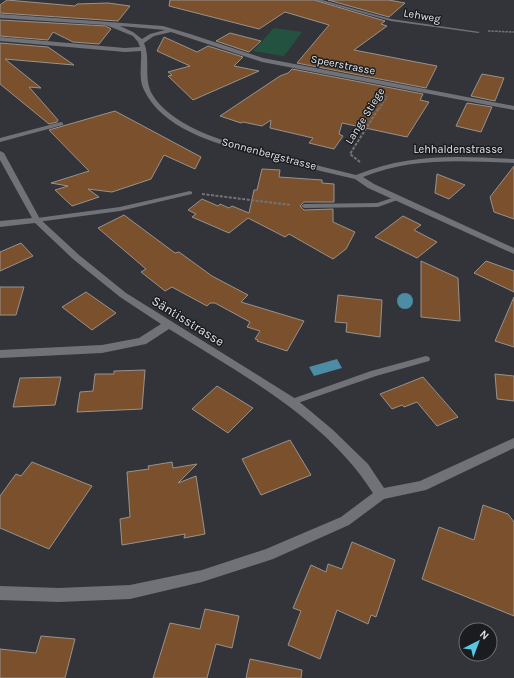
<svg xmlns="http://www.w3.org/2000/svg" width="514" height="678" font-family="Karla,sans-serif">
<rect width="100%" height="100%" fill="#33343a"/>
<!-- green -->
<polygon fill="#235340" points="274,28 302,32 284,56 253,51"/>
<!-- water -->
<g fill="#4c8ca5">
<circle cx="405" cy="301" r="8"/>
<polygon points="337,359 342,368 314,376 309,367"/>
</g>
<!-- building -->
<g fill="#7a512c" stroke="#98928d">
<polygon points="7,0 75,6 77,4 108,3 130,6 118,21 0,13 0,5"/>
<polygon points="170,0 314,0 385,21 381,24 387,26 354,50 437,66 426,88 297,63 329,25 285,12 259,29 169,6"/>
<polygon points="328,0 389,0 405,3 389,17"/>
<polygon points="0,20 106,26 111,29 99,44 73,42 53,32 48,40 0,36"/>
<polygon points="230,33 261,41 249,52 216,41"/>
<polygon points="164,37 197,52 208,46 243,57 234,66 259,71 193,100 168,76 172,75 168,72 190,66 157,51"/>
<polygon points="0,43 48,47 74,65 5,59 41,88 29,87 58,120 57,122 49,124 0,84"/>
<polygon points="292,69 423,94 420,100 429,102 407,137 342,123 339,134 343,136 334,149 309,143 313,138 270,128 271,120 262,126 243,122 241,123 220,116 280,76 288,73"/>
<polygon points="482,74 504,78 495,101 471,96"/>
<polygon points="467,103 492,107 481,132 456,126"/>
<polygon points="115,111 201,157 195,169 164,155 151,179 112,192 88,189 99,197 72,206 55,190 68,186 51,183 89,171 49,130"/>
<polygon points="514,166 514,219 494,212 490,197"/>
<polygon points="262,169 280,170 279,177 322,180 322,183 334,184 334,202 304,202 300,206 304,210 333,209 333,222 355,232 346,249 333,259 289,234 285,237 248,218 229,233 192,217 196,214 188,210 202,199 218,206 220,204 229,208 232,206 249,213 254,190 257,190"/>
<polygon points="437,174 465,185 449,199 435,193"/>
<polygon points="124,215 175,253 179,252 212,276 248,295 241,302 304,321 287,351 257,341 258,340 255,339 260,331 247,327 250,322 215,303 210,303 207,306 172,287 165,291 141,272 146,269 98,228"/>
<polygon points="403,216 421,225 414,230 437,242 417,258 375,237"/>
<polygon points="21,243 33,256 0,271 0,252"/>
<polygon points="421,261 458,278 460,321 421,317"/>
<polygon points="486,261 514,271 514,292 474,273"/>
<polygon points="0,287 24,287 16,315 0,315"/>
<polygon points="86,292 116,313 92,330 62,307"/>
<polygon points="338,295 382,300 380,337 346,332 347,323 335,322"/>
<polygon points="514,297 514,347 495,341"/>
<polygon points="145,370 142,409 77,412 80,392 93,391 95,374 114,374 114,371"/>
<polygon points="495,374 514,376 514,401 497,399"/>
<polygon points="61,377 55,405 13,407 20,378"/>
<polygon points="423,377 458,417 437,426 417,402 404,407 402,405 392,409 380,394"/>
<polygon points="217,386 253,408 228,433 192,409"/>
<polygon points="290,440 311,475 261,495 242,459"/>
<polygon points="32,462 92,486 49,549 0,528 0,496 16,474 21,476"/>
<polygon points="172,462 173,468 197,464 178,483 196,476 205,534 184,538 185,534 122,545 120,519 130,517 127,472 149,469 148,466"/>
<polygon points="483,505 508,514 514,522 514,616 422,579 439,527 474,540"/>
<polygon points="352,542 395,560 376,617 371,615 368,624 337,610 320,659 288,645 301,611 293,608 311,565 326,572 328,564 342,569"/>
<polygon points="205,609 239,616 232,648 216,644 207,678 153,678 170,623 200,629"/>
<polygon points="41,636 75,639 65,678 0,678 0,649 36,653"/>
<polygon points="250,659 302,670 301,678 246,678"/>
</g>
<g fill="none" stroke-linecap="round" stroke-linejoin="round">
<!-- path-far1 -->
<g stroke="#737479" stroke-width="1.5" stroke-dasharray="2.5 1" stroke-linecap="butt">
<polyline points="488,31 514,32"/>
<polyline points="379,109 387,96"/>
</g>
<!-- path -->
<g stroke="#737479" stroke-width="2" stroke-dasharray="3 1.5" stroke-linecap="butt">
<polyline points="360,162 350,154 379,108"/>
<polyline points="202,194 291,205"/>
</g>
<!-- lane -->
<g fill="#717278" fill-rule="evenodd">
<polygon points="315,0 322,0 391,19 480,32 478,33 391,21"/>
<polygon points="61,122 63,123 63,125 0,142 0,138"/>
<polygon points="190,191 192,192 192,194 120,211 37,222 34,220 37,218 120,207"/>
<polygon points="398,196 400,197 400,199 378,207 304,208 301,206 304,204 377,203"/>
<polygon points="426,356 429,357 430,359 429,361 376,376 292,405 289,404 288,402 289,400 371,371"/>
</g>
<!-- street -->
<g fill="#717278" fill-rule="evenodd">
<path d="M 0,14 L 163,26 L 190,34 L 263,58 L 514,106 L 514,110 L 262,62 L 171,32 L 154,36 L 144,43 C 151,59 143,77 152,94 C 176,134 249,148 291,158 C 313,164 334,170 356,175 C 409,153 458,156 514,159 L 514,163 C 462,161 412,157 363,177 L 374,184 L 514,248 L 514,254 L 368,188 L 355,179 C 332,174 309,168 287,162 C 241,150 166,137 144,90 C 138,78 142,64 141,51 L 125,52 L 0,41 L 0,37 L 125,48 L 140,47 L 138,42 L 133,36 L 106,25 L 0,18 ZM 120,26 L 165,30 L 150,34 L 142,39 L 133,32 Z"/>
<path d="M 0,151 L 4,153 L 40,219 L 79,255 L 126,293 L 296,399 L 333,430 L 368,464 L 384,488 L 420,481 L 514,438 L 514,448 L 426,490 L 384,499 L 349,525 L 273,559 L 202,582 L 130,599 L 59,602 L 0,600 L 0,586 L 59,588 L 130,585 L 202,570 L 266,549 L 341,517 L 373,493 C 325,418 242,375 169,329 L 146,344 L 102,353 L 0,358 L 0,350 L 102,345 L 139,338 L 161,324 L 120,297 L 73,259 L 35,223 L 0,227 L 0,221 L 32,218 L 0,160 Z"/>
</g>
</g>
<g text-anchor="middle" dominant-baseline="central" stroke-width="3" stroke-linejoin="round" paint-order="stroke">
<!-- far-street labels -->
<g font-size="11" fill="#e2e3e7" stroke="#1b1c1f">
<text transform="translate(422 16) rotate(10)">Lehweg</text>
<text transform="translate(343 65) rotate(11)">Speerstrasse</text>
<text transform="translate(365 116) rotate(-58)">Lange Stiege</text>
<text x="458" y="149">Lehhaldenstrasse</text>
<text transform="translate(269 154) rotate(15)">Sonnenbergstrasse</text>
</g>
<!-- street labels -->
<g font-size="13" fill="#e2e3e7" stroke="#1b1c1f">
<text transform="translate(188 321) rotate(32)">Säntisstrasse</text>
</g>
</g>
<!-- north arrow -->
<g transform="translate(478 642) rotate(42)"><circle r="19" fill="#1b1c1f" stroke="#6b6c6f"/>
<path d="M0-3L7 15L0 10L-7 15Z" fill="#56c9e1"/>
<text y="-6" font-size="11" font-weight="bold" text-anchor="middle" fill="#e2e3e7">N</text>
</g>
</svg>
